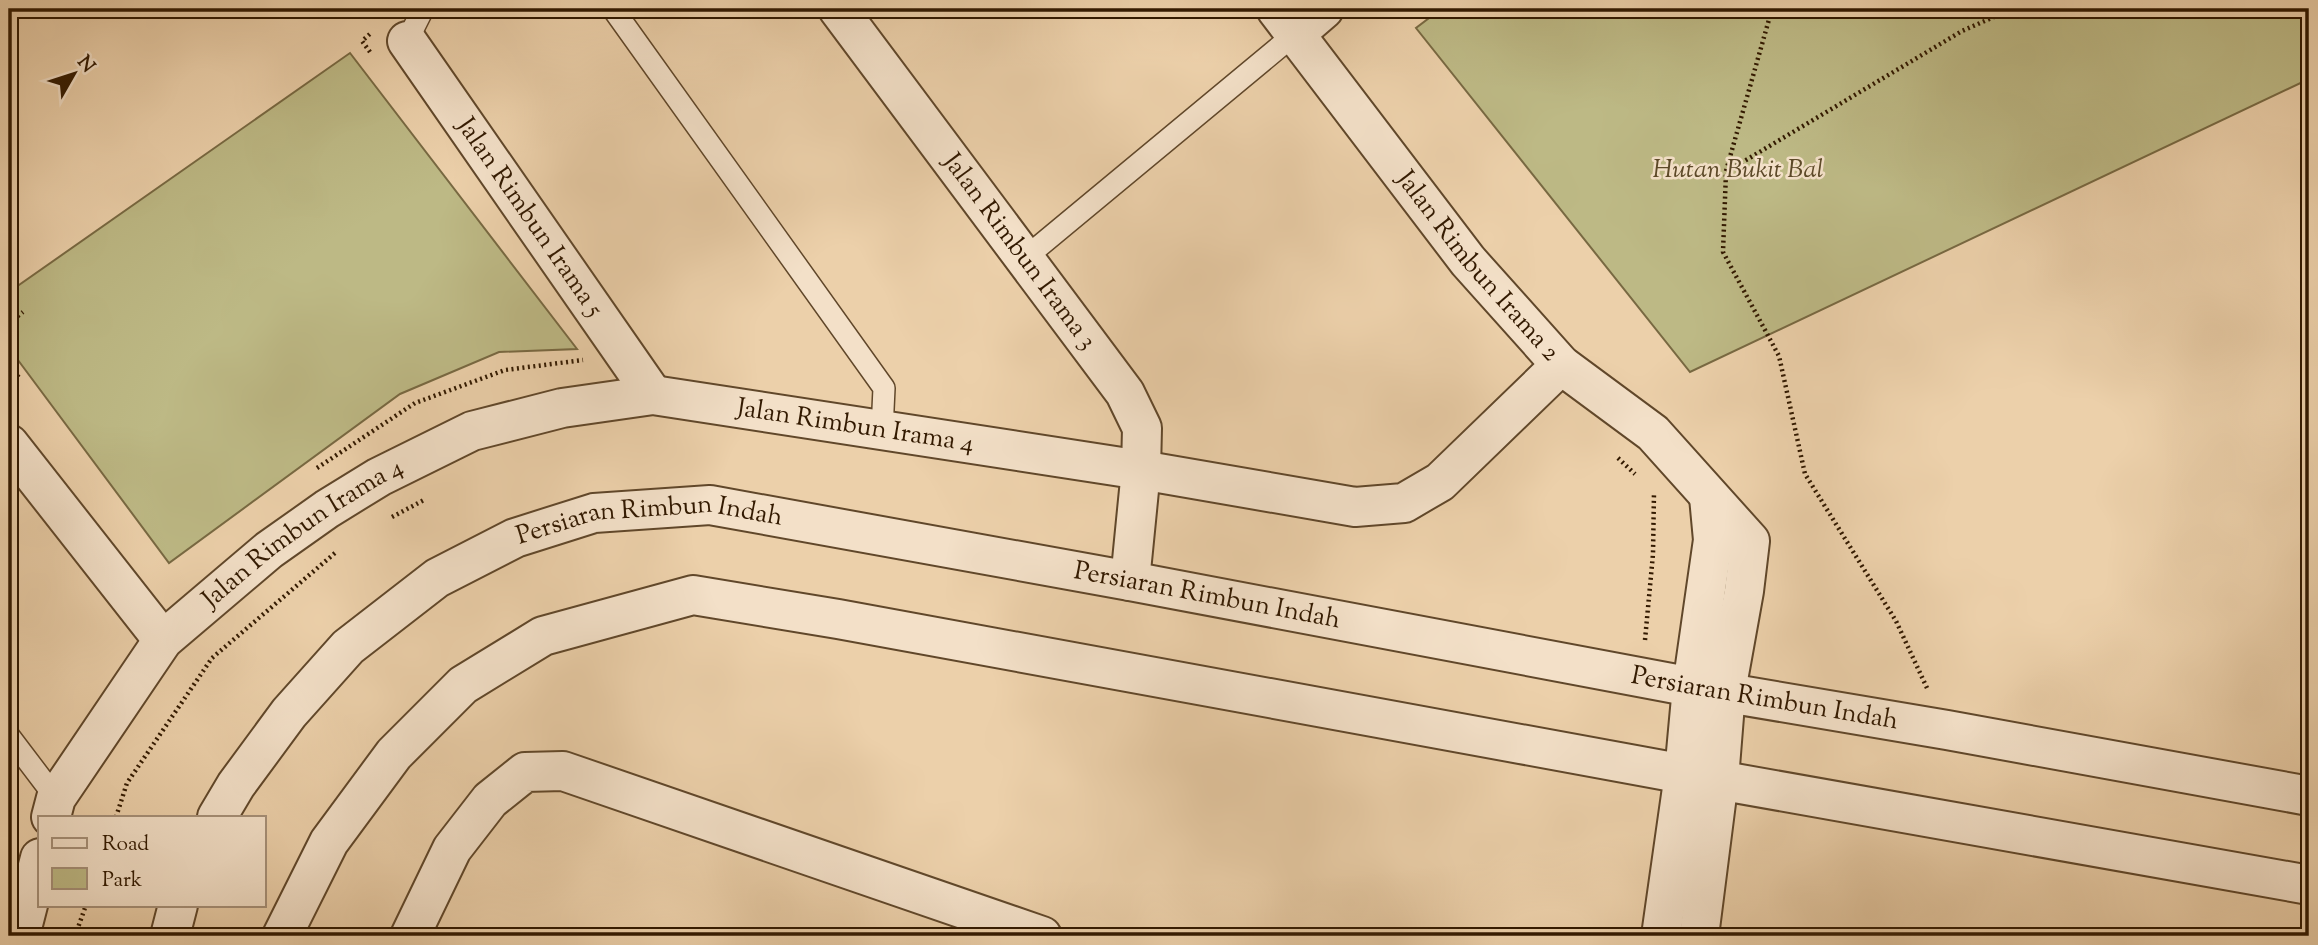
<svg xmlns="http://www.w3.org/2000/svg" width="2318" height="945" font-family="'Sorts Mill Goudy',serif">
<rect width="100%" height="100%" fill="#ecd0aa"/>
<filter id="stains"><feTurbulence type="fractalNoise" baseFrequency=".00286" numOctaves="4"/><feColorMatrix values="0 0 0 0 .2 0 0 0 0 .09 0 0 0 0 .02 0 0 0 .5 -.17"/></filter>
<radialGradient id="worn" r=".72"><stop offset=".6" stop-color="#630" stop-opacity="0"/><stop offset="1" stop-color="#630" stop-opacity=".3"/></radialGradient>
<!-- green -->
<g fill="#bdb985" stroke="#786942" stroke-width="2">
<polygon points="1441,9 2309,9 2309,79 1690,372 1416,28"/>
<polygon points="350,53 577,349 499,352 400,394 169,563 9,348 9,292"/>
</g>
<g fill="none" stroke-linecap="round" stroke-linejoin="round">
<!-- service casing -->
<g stroke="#60472a" stroke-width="24">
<g id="service">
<polyline points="613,9 884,388 882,431"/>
<polyline points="407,41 423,9"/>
<polyline points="1025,258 1295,34"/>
<polyline points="9,736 56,798"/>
</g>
</g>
<!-- minor casing -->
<g stroke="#60472a" stroke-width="42">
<g id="minor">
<path id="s1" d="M 838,9 L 1125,393 L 1142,428 L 1141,470 L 1130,581"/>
<path id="s2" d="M 1276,9 L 1468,261 L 1561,365 L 1653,433 L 1750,541 L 1744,591 L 1726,691 L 1719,779 L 1699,936"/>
<polyline points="1295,34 1324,9"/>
<path id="s3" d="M 407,41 L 653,395"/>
<polyline points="9,444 163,640"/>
<path id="s4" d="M 51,817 L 56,798 L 163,640 L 269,550 L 327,509 L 379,477 L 472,431 L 562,408 L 653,395 L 1141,470 L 1355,507 L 1404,503 L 1440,482 L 1561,365"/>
<polyline points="20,936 40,858"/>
<polyline points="410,936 452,849 490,800 525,772 563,771 1042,936"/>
<polyline points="1661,936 1684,774 1692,687 1713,540 1709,497"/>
</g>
</g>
<!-- tertiary casing -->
<g stroke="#60472a" stroke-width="42">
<g id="tertiary">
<path id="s5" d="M 217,817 L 236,785 L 289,713 L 348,647 L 437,578 L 515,538 L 594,513 L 710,505 L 1130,581 L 1692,687 L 1947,730 L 2309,796"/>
<polyline points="170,936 178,905"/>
<polyline points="282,936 329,842 394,754 463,685 543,636 693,595 838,619 1684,774 2309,885"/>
</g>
</g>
<!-- path -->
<g stroke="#321900" stroke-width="4.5" stroke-dasharray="2 3.5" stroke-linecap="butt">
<polyline points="370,52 362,41 371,33"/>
<polyline points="1726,171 1772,9"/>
<polyline points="9,323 23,312"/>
<polyline points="9,361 19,374 9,384"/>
<polyline points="9,394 19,407"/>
<polyline points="1618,458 1635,474"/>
<polyline points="317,468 415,403 505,370 583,360"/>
<polyline points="392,517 424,500"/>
<polyline points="1645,640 1653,554 1654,492"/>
<polyline points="1927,688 1896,621 1805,474 1779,356 1723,252 1726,172 1962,31 2012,9"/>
<polyline points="116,817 127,783 212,658 335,553"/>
<polyline points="75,936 86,905"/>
</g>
<!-- service -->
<use href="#service" stroke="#f3e0c8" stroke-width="21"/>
<!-- minor -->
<use href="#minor" stroke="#f3e0c8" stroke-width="38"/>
<!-- tertiary -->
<use href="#tertiary" stroke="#f3e0c8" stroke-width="38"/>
</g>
<g text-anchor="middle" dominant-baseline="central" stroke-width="5" stroke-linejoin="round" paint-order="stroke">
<!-- park labels -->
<g font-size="26" font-style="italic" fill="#5c4928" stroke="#f3e0c8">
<text x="1738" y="170">Hutan Bukit Bal</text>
</g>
<!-- street labels -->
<g font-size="26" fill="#321900" stroke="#f3e0c8">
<text stroke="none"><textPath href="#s3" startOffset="215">Jalan Rimbun Irama 5</textPath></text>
<text stroke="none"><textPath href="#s1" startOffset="303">Jalan Rimbun Irama 3</textPath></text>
<text stroke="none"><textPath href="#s2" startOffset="327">Jalan Rimbun Irama 2</textPath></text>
<text stroke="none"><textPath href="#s4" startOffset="975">Jalan Rimbun Irama 4</textPath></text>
<text stroke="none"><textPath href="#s5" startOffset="553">Persiaran Rimbun Indah</textPath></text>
<text stroke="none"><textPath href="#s4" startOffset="387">Jalan Rimbun Irama 4</textPath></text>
<text stroke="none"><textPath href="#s5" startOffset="1120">Persiaran Rimbun Indah</textPath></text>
<text stroke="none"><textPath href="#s5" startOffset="1687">Persiaran Rimbun Indah</textPath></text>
</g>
</g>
<!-- margin -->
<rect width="2318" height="945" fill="none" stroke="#ecd0aa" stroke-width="35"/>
<rect x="10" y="10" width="2297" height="924" fill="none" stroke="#321900" stroke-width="3.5"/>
<rect x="18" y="18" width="2283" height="910" fill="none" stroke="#321900" stroke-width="2"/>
<!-- legend -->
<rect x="38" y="816" width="228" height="91" fill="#f3e0c8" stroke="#a69078" stroke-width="2"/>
<rect x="52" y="838" width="35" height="10" fill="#f3e0c8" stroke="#a69078" stroke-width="2"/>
<text x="102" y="850" font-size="21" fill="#321900">Road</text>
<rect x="52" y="868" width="35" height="21" fill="#bdb985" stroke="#a69078" stroke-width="2"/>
<text x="102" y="886" font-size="21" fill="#321900">Park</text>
<!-- north arrow -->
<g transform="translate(74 74) rotate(51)" stroke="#f3e0c8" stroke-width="5" paint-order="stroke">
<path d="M0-5L12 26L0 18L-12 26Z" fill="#321900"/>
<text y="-10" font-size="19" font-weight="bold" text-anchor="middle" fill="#321900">N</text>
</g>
<rect width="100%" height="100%" filter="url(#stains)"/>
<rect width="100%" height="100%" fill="url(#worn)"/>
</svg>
